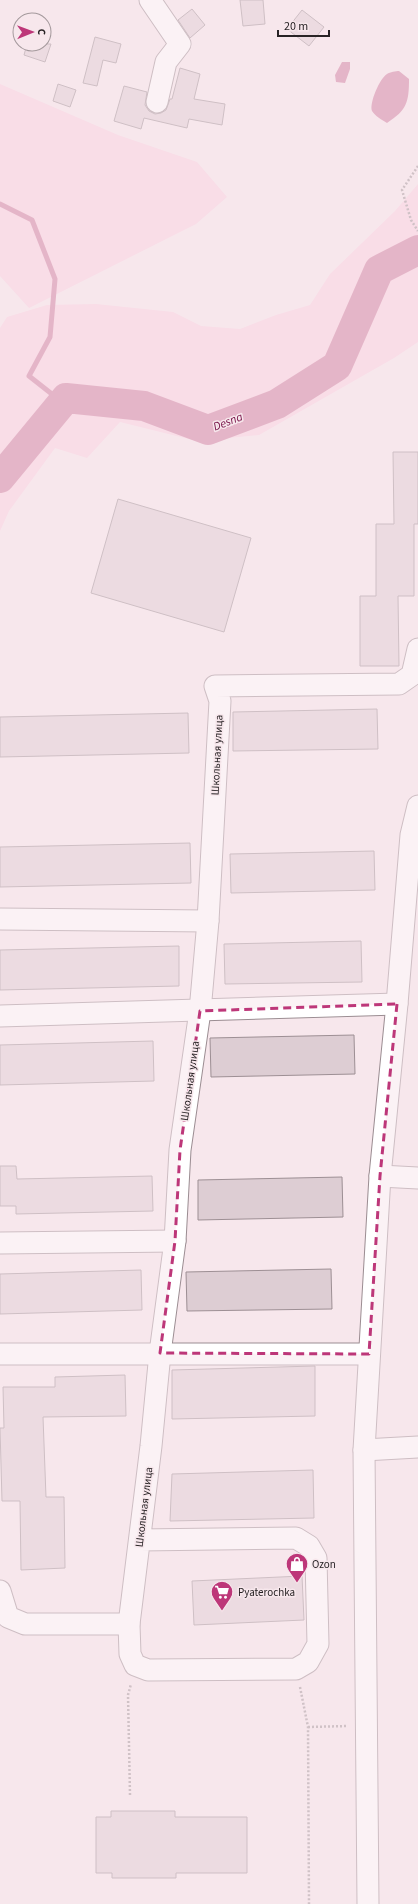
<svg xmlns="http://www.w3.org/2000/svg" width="418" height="1904" font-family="'Source Sans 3',sans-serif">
<rect width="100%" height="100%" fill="#f7e7ec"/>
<!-- green -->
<g fill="#fad0e0">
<polygon points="0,84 118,135 197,162 227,197 196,224 29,308 0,276"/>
<polygon points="418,184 418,342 394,358 259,435 197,441 120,422 87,458 55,448 9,511 0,531 0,328 7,317 47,305 96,304 173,312 201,326 240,329 276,315 310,305 330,274 395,211"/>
</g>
<!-- water -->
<g fill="#cd799b">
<polygon points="342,62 350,62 350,69 345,83 336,82 335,75"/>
<path d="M 399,71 L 409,79 C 409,102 407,110 387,123 C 382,120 375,116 372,111 C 369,103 380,78 387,74 C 390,72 396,71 399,71 Z"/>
</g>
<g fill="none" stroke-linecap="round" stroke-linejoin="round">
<!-- stream -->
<polyline stroke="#cd799b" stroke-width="5" points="0,204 32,220 55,279 50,337 29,376 62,402"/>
<!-- river -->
<polyline stroke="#cd799b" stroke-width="30" points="0,478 66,398 144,406 208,430 277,404 337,366 379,270 418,250"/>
</g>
<!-- building -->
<g fill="#ddcdd3" stroke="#9d8f94">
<polygon points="240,0 263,0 265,24 243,26"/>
<polygon points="192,9 205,25 190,38 178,20"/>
<polygon points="302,10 324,27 309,46 287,29"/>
<polygon points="95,37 121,44 116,63 103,60 97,86 83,83"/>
<polygon points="27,44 51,44 45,62 24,55"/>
<polygon points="180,68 200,74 194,99 225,104 222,125 189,119 187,128 144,118 141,129 114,121 124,86 147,92 145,105 149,111 155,114 161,113 166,110 170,99 172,99"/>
<polygon points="58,84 76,90 70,107 53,101"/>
<polygon points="393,452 418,452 418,524 414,524 414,596 398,596 399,666 360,666 360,596 376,596 376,524 394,524"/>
<polygon points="118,499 251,538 224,632 91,593"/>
<polygon points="377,709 378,749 233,751 233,712"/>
<polygon points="188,713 189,753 0,757 0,717"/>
<polygon points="190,843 191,883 0,887 0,847"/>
<polygon points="374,851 375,890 231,893 230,854"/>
<polygon points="361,941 362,982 225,984 224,944"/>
<polygon points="179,946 179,986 0,990 0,950"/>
<polygon points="354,1035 355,1074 211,1077 210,1038"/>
<polygon points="153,1041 154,1081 0,1085 0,1045"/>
<polygon points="0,1166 16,1166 17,1179 152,1176 153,1211 16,1214 16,1206 0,1206"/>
<polygon points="342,1177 343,1217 198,1220 198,1180"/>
<polygon points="331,1269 332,1309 187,1311 186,1272"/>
<polygon points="141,1270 142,1310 0,1314 0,1274"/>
<polygon points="315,1366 315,1416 172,1419 172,1370"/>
<polygon points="125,1375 126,1416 43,1417 46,1497 64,1497 65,1568 21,1570 20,1501 2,1501 0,1428 4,1428 3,1387 55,1387 55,1377"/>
<polygon points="313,1470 314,1518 170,1521 172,1474"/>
<polygon points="302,1576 304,1620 194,1625 192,1581"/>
<polygon points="111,1811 175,1811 175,1817 247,1817 247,1873 176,1873 176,1878 112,1878 112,1873 96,1873 96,1817 111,1817"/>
</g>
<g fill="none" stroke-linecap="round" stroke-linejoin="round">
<!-- minor casing -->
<g stroke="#9b8d92" stroke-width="23">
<g id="minor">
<polyline points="150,0 180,44 166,62 157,102"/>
<polyline points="0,919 208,921"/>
<polyline points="0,1016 397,1004"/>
<polyline points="380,1176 418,1178"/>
<polyline points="0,1243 175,1241"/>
<polyline points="0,1354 369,1354"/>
<polyline points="364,1450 418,1447"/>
<polyline points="140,1540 296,1538 309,1546 316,1558 318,1644 308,1662 296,1669 148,1670 135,1665 130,1654 129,1624 151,1446 160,1353 175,1241 180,1150 200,1011 208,921 220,701 215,686 399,684 412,675 418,649"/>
<polyline points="0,1591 8,1617 25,1624 129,1624"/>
<polyline points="368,1904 364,1450 380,1176 397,1004 411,835 418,806"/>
</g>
</g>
<!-- path -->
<g stroke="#9f9498" stroke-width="2.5" stroke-dasharray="2 2" stroke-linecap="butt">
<polyline points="418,166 402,190 411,220 418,231"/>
<polyline points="300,1687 308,1727 309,1904"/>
<polyline points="308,1727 348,1726"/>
<polyline points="130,1795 128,1695 131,1684"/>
</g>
<!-- minor -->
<use href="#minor" stroke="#fff" stroke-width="21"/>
</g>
<!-- marked area -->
<path d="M0 0H418V1904H0ZM 397,1004 L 380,1176 L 369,1354 L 160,1353 L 175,1241 L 180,1150 L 200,1011 Z" fill="#f7e7ec" fill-opacity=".55" fill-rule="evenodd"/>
<path fill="none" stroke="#bd3779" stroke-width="3" stroke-dasharray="8 5" stroke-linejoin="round" d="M 397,1004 L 380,1176 L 369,1354 L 160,1353 L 175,1241 L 180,1150 L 200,1011 Z"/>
<!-- icons -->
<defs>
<g id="shop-pin" transform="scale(1.15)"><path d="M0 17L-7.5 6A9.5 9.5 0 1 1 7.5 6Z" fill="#bd3779" stroke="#f7e7ec"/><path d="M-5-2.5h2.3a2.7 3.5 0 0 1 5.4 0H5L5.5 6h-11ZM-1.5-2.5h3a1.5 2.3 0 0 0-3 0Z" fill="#fff"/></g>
<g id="supermarket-pin" transform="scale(1.15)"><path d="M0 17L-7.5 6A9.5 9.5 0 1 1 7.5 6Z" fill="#bd3779" stroke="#f7e7ec"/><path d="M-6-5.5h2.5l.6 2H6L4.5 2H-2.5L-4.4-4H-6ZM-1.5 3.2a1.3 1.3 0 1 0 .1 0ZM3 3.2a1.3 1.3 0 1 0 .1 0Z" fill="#fff"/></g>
</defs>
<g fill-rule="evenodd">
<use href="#shop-pin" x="297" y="1564"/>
<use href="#supermarket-pin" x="222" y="1592"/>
</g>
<g text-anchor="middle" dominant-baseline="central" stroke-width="3" stroke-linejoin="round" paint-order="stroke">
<!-- street labels -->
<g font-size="11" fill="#282325" stroke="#f7e7ec">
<text transform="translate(217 755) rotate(-87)">Школьная улица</text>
<text transform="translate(190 1081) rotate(-82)">Школьная улица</text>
<text transform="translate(144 1507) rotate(-83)">Школьная улица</text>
</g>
<!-- poi labels -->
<g font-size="11" fill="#282325" stroke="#f7e7ec" text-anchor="start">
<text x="312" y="1564">Ozon</text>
<text x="238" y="1592">Pyaterochka</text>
</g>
<!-- water labels -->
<g font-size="12" font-style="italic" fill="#760f46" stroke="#f7e7ec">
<text transform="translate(228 422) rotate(-21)">Desna</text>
</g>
</g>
<!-- north arrow -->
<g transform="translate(32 32) rotate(89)"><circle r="19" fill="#f7e7ec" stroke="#a4999c"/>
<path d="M0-3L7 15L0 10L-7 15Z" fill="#bd3779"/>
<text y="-6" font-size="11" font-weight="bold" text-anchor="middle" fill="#282325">С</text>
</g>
<!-- scale -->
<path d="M278 30v6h51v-6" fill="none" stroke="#282325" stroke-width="2"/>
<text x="284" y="30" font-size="12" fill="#282325" stroke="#f7e7ec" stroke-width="3" paint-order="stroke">20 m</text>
</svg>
